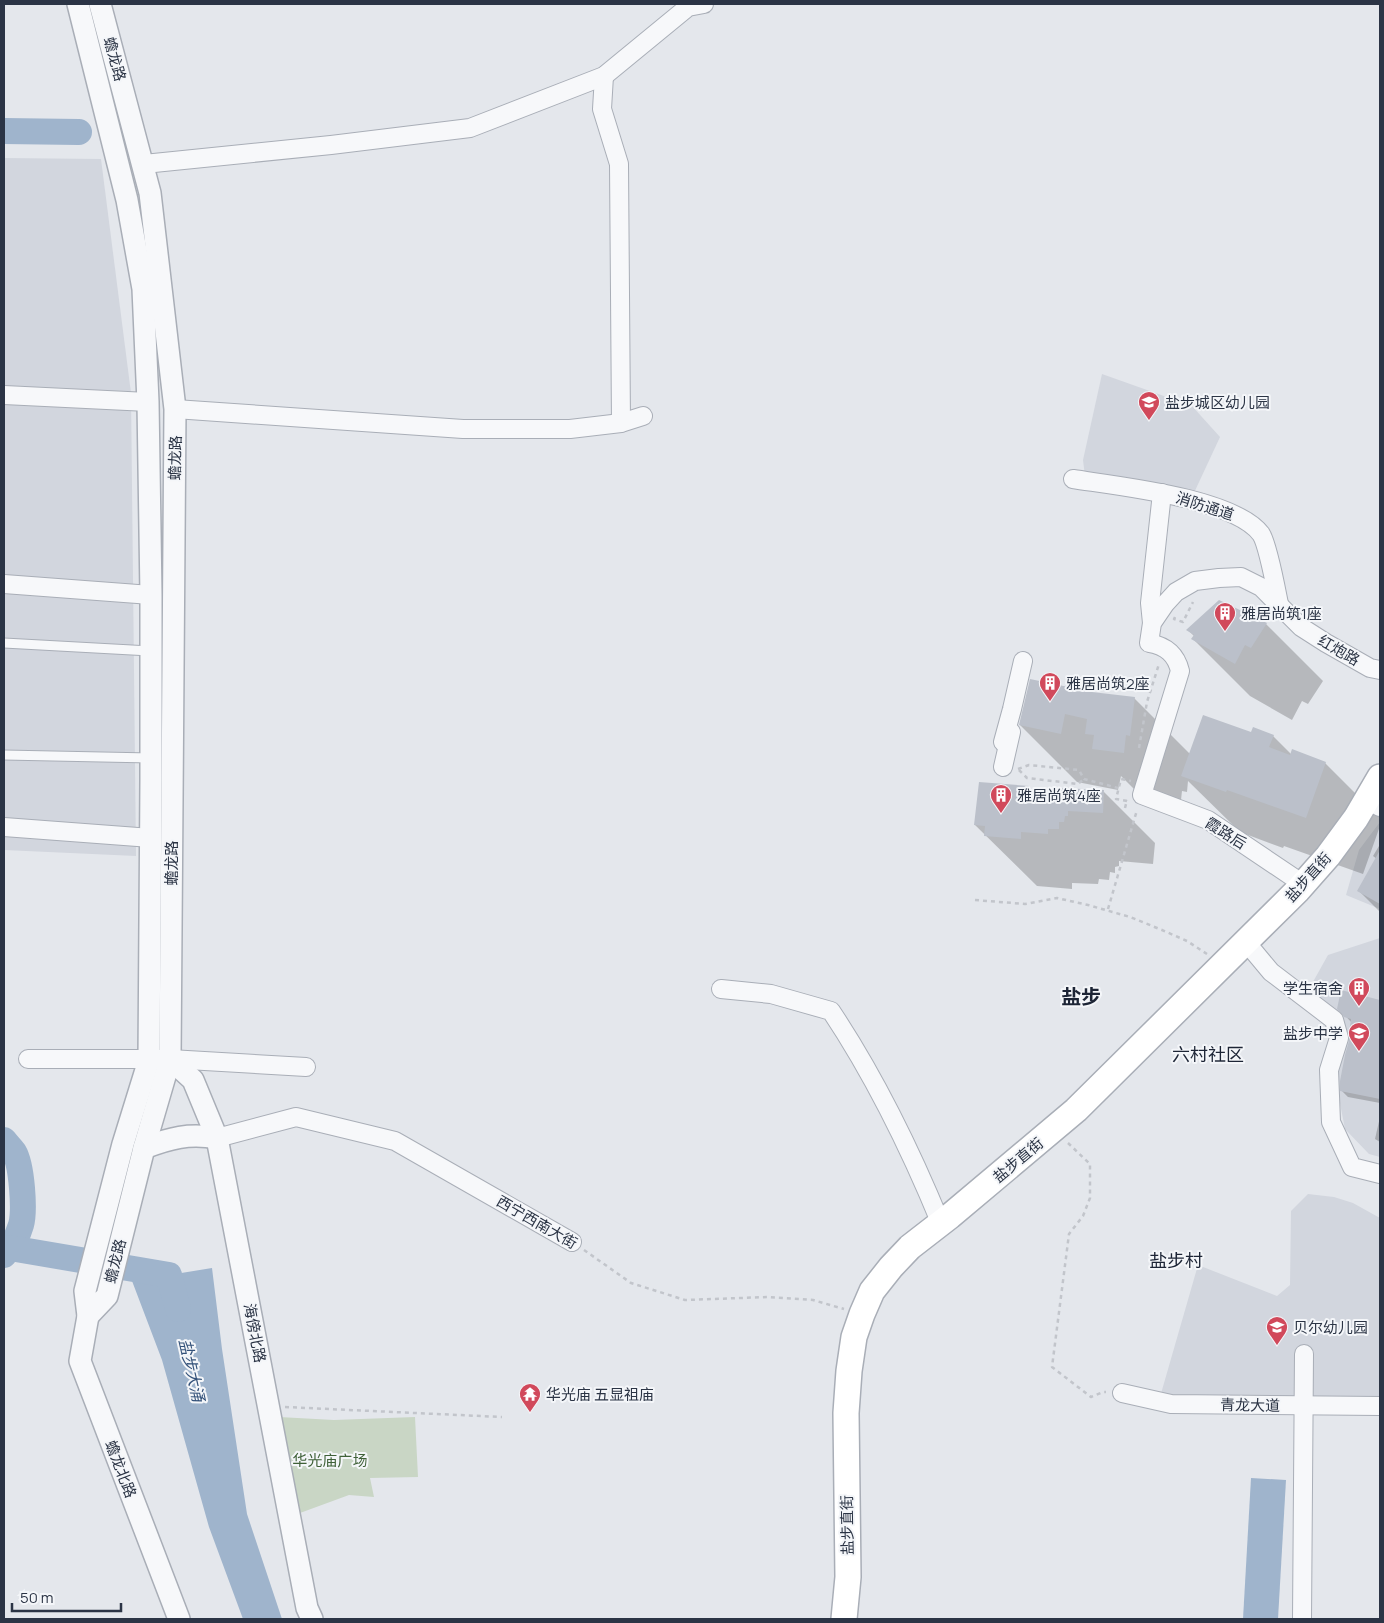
<svg xmlns="http://www.w3.org/2000/svg" width="1384" height="1623" font-family="Manrope,'Noto Sans SC',sans-serif">
<rect width="100%" height="100%" fill="#e4e7ec"/>
<!-- built -->
<g fill="#d2d6de">
<polygon points="4,158 101,159 131,393 136,856 4,850"/>
<polygon points="1102,374 1192,406 1220,437 1193,495 1085,476 1083,460"/>
<polygon points="1380,822 1380,909 1346,895 1359,850"/>
<polygon points="1380,938 1380,1157 1369,1154 1345,1129 1336,1083 1340,1020 1309,989 1328,955"/>
<polygon points="1308,1194 1334,1197 1353,1203 1380,1218 1380,1398 1160,1397 1198,1265 1277,1296 1290,1285 1291,1211"/>
</g>
<!-- green -->
<polygon fill="#c9d6c5" points="279,1417 334,1420 415,1417 418,1477 370,1478 374,1497 349,1495 300,1513"/>
<!-- water -->
<g fill="#9fb4cc">
<polygon points="212,1268 222,1349 247,1514 282,1619 243,1619 209,1527 162,1360 129,1273 169,1275"/>
<polygon points="1251,1478 1286,1480 1278,1619 1243,1619"/>
</g>
<!-- shadow -->
<g fill="#0003">
<polygon points="1266,624 1323,681 1308,704 1302,701 1292,720 1250,696 1193,639 1194,636 1188,630"/>
<polygon points="1091,693 1134,698 1190,754 1252,734 1273,736 1292,755 1325,763 1380,818 1380,826 1363,874 1284,846 1283,848 1240,832 1188,781 1187,792 1182,791 1180,809 1151,806 1121,776 1118,790 1077,782 1020,725"/>
<polygon points="1028,788 1036,795 1055,797 1104,792 1155,843 1153,864 1119,861 1119,866 1115,867 1115,873 1110,872 1109,880 1099,879 1098,884 1072,883 1072,889 1037,886 975,825"/>
<polygon points="1379,846 1380,847 1380,912 1359,891 1377,859 1373,856"/>
<polygon points="1342,992 1380,1001 1380,1103 1348,1097 1342,1091 1350,1041 1352,1023 1338,1008"/>
<polygon points="1380,1117 1380,1142 1375,1139"/>
</g>
<g fill="none" stroke-linecap="round" stroke-linejoin="round">
<!-- river -->
<g stroke="#9fb4cc" stroke-width="26">
<polyline points="4,131 79,132"/>
<path d="M 4,1140 C 7,1144 11,1148 14,1152 C 22,1165 25,1211 21,1225 C 18,1236 11,1247 4,1255"/>
<polyline points="10,1248 169,1275 178,1309"/>
</g>
</g>
<!-- building -->
<g fill="#bbc0ca">
<polygon points="1219,600 1267,623 1251,648 1245,645 1235,664 1191,639 1194,635 1186,630"/>
<polygon points="1030,679 1092,692 1135,697 1130,736 1126,735 1124,753 1092,749 1094,735 1085,734 1087,719 1065,714 1061,734 1019,725"/>
<polygon points="1203,715 1251,732 1253,727 1274,735 1269,747 1290,755 1292,749 1326,762 1306,818 1227,790 1226,792 1181,776"/>
<polygon points="979,782 1029,786 1028,794 1054,796 1055,790 1060,788 1104,790 1103,813 1068,811 1068,816 1065,816 1064,822 1059,822 1059,829 1048,829 1048,834 1021,832 1021,839 984,836 985,826 974,825"/>
<polygon points="1380,850 1380,904 1357,891"/>
<polygon points="1341,990 1380,1000 1380,1099 1340,1091 1340,1081 1345,1055 1349,1041 1349,1033 1351,1019 1344,1017 1337,1009"/>
</g>
<g fill="none" stroke-linecap="round" stroke-linejoin="round">
<!-- service casing -->
<g stroke="#a9aeb7" stroke-width="11">
<g id="service">
<polyline points="4,643 150,651"/>
<polyline points="4,755 151,758"/>
</g>
</g>
<!-- minor casing -->
<g stroke="#a9aeb7" stroke-width="20">
<g id="minor">
<polyline points="604,76 602,109 619,164 621,423"/>
<polyline points="144,164 331,145 470,128 604,76 688,7 704,4"/>
<polyline points="4,395 148,402"/>
<polyline points="175,409 463,429 570,429 621,423 643,416"/>
<path d="M 1073,479 C 1118,486 1234,498 1261,534 C 1268,545 1276,589 1279,604"/>
<polyline points="4,584 151,595"/>
<polyline points="1152,623 1150,603 1162,493"/>
<polyline points="1003,742 1012,709 1023,661"/>
<polyline points="1003,767 1011,732"/>
<polyline points="1367,800 1380,807"/>
<polyline points="4,827 151,838"/>
<path d="M 1303,884 L 1208,820 L 1142,795 L 1180,671 C 1176,654 1166,646 1149,643 L 1152,623 L 1165,604 L 1176,592 L 1195,581 L 1219,578 L 1241,577 L 1261,587 L 1301,627 L 1326,643 L 1370,668 L 1380,670"/>
<polyline points="1246,942 1271,972 1334,1020 1339,1038 1329,1070 1331,1122 1352,1167 1380,1174"/>
<path d="M 721,989 L 771,994 L 831,1011 C 875,1077 911,1151 941,1224"/>
<polyline points="28,1059 170,1059 306,1067"/>
<polyline points="217,1138 296,1117 395,1141 572,1242"/>
<polyline points="1122,1393 1171,1404 1380,1406"/>
<polyline points="1302,1619 1304,1354"/>
</g>
</g>
<!-- tertiary casing -->
<g stroke="#a9aeb7" stroke-width="24">
<g id="tertiary">
<polyline points="78,4 127,200 143,289 148,402 151,595 151,780 149,1060 123,1144 85,1291 88,1316 80,1361 179,1619"/>
<polyline points="170,1059 193,1080 217,1138 307,1608 312,1619"/>
<path d="M 144,1148 C 170,1138 189,1133 217,1138"/>
<polyline points="88,1316 107,1296 144,1148 170,1059 175,409 150,193 100,4"/>
</g>
</g>
<!-- secondary casing -->
<g stroke="#a9aeb7" stroke-width="28">
<polyline id="secondary" points="844,1619 848,1577 846,1413 849,1371 854,1337 862,1314 872,1291 891,1267 910,1247 950,1216 1076,1110 1298,890 1328,856 1356,818 1380,777"/>
</g>
<!-- path -->
<g stroke="#c2c5cb" stroke-width="2.5" stroke-dasharray="4 4" stroke-linecap="butt">
<polyline points="1175,617 1174,619 1183,622 1193,602"/>
<polyline points="1139,748 1147,702 1159,664"/>
<polyline points="1018,769 1029,765 1079,770 1084,779 1118,788"/>
<polyline points="1019,770 1027,778 1078,784 1084,779"/>
<polyline points="1127,801 1116,799 1121,779 1131,781"/>
<polyline points="1125,808 1127,800"/>
<polyline points="975,900 1025,904 1057,898 1088,905 1130,917 1162,930 1187,941 1207,954"/>
<polyline points="1108,909 1137,810"/>
<polyline points="1068,1143 1090,1164 1090,1198 1083,1216 1069,1234 1052,1367 1091,1397 1103,1392 1106,1392"/>
<polyline points="584,1250 631,1283 685,1300 768,1297 813,1300 844,1309"/>
<polyline points="285,1407 502,1417"/>
</g>
<!-- service -->
<use href="#service" stroke="#f7f8fa" stroke-width="9"/>
<!-- minor -->
<use href="#minor" stroke="#f7f8fa" stroke-width="18"/>
<!-- tertiary -->
<use href="#tertiary" stroke="#f7f8fa" stroke-width="21"/>
<!-- secondary -->
<use href="#secondary" stroke="#fff" stroke-width="25"/>
</g>
<!-- icons -->
<defs>
<g id="school-pin" transform="scale(1.125)"><path d="M0 17L-7.5 6A9.5 9.5 0 1 1 7.5 6Z" fill="#d1495b" stroke="#f4f6f9"/><path d="M0-5L7-2L0 1L-7-2ZM-4 1L0 2.5L4 1V4Q0 6-4 4Z" fill="#fff"/></g>
<g id="building-pin" transform="scale(1.125)"><path d="M0 17L-7.5 6A9.5 9.5 0 1 1 7.5 6Z" fill="#d1495b" stroke="#f4f6f9"/><path d="M-4-6H4V6H1V3H-1V6H-4ZM-2.5-4.3h1.7v1.8h-1.7ZM.8-4.3h1.7v1.8H.8ZM-2.5-1h1.7V.8h-1.7ZM.8-1h1.7V.8H.8Z" fill="#fff"/></g>
<g id="temple-pin" transform="scale(1.125)"><path d="M0 17L-7.5 6A9.5 9.5 0 1 1 7.5 6Z" fill="#d1495b" stroke="#f4f6f9"/><path d="M0-6L5-2H3V0L6.5 2.5H4V6H1.5V3h-3V6H-4V2.5H-6.5L-3 0V-2H-5Z" fill="#fff"/></g>
</defs>
<g fill-rule="evenodd">
<use href="#school-pin" x="1149" y="402"/>
<use href="#building-pin" x="1225" y="613"/>
<use href="#building-pin" x="1050" y="683"/>
<use href="#building-pin" x="1001" y="795"/>
<use href="#building-pin" x="1359" y="988"/>
<use href="#school-pin" x="1359" y="1033"/>
<use href="#school-pin" x="1277" y="1327"/>
<use href="#temple-pin" x="530" y="1394"/>
</g>
<g text-anchor="middle" dominant-baseline="central" stroke-width="4" stroke-linejoin="round" paint-order="stroke">
<!-- street labels -->
<g font-size="15" fill="#2b3445" stroke="#f4f6f9">
<text transform="translate(115 59) rotate(75)">蟾龙路</text>
<text transform="translate(175 458) rotate(-89)">蟾龙路</text>
<text transform="translate(1205 506) rotate(18)">消防通道</text>
<text transform="translate(1339 650) rotate(30)">红炮路</text>
<text transform="translate(1226 833) rotate(32)">霞路后</text>
<text transform="translate(171 863) rotate(-90)">蟾龙路</text>
<text transform="translate(1308 877) rotate(-48)">盐步直街</text>
<text transform="translate(1018 1160) rotate(-40)">盐步直街</text>
<text transform="translate(537 1222) rotate(30)">西宁西南大街</text>
<text transform="translate(115 1261) rotate(-76)">蟾龙路</text>
<text transform="translate(255 1333) rotate(79)">海傍北路</text>
<text transform="translate(1250 1405) rotate(1)">青龙大道</text>
<text transform="translate(121 1469) rotate(69)">蟾龙北路</text>
<text transform="translate(847 1525) rotate(-91)">盐步直街</text>
</g>
<!-- poi labels -->
<g font-size="15" fill="#2b3445" stroke="#f4f6f9" text-anchor="start">
<text x="1165" y="402">盐步城区幼儿园</text>
<text x="1241" y="613">雅居尚筑1座</text>
<text x="1066" y="683">雅居尚筑2座</text>
<text x="1017" y="795">雅居尚筑4座</text>
<text x="1343" y="988" text-anchor="end">学生宿舍</text>
<text x="1343" y="1033" text-anchor="end">盐步中学</text>
<text x="1293" y="1327">贝尔幼儿园</text>
<text x="546" y="1394">华光庙 五显祖庙</text>
</g>
<!-- park labels -->
<g font-size="15" fill="#3f6138" stroke="#f4f6f9">
<text x="330" y="1460">华光庙广场</text>
</g>
<!-- water labels -->
<g font-size="16" font-style="italic" fill="#34527a" stroke="#f4f6f9">
<text transform="translate(192 1370) rotate(77)">盐步大涌</text>
</g>
<!-- quarter labels -->
<g font-size="18" fill="#1d2536" stroke="#f4f6f9">
<text x="1208" y="1054">六村社区</text>
<text x="1176" y="1260">盐步村</text>
</g>
<!-- district labels -->
<g font-size="20" font-weight="bold" fill="#1d2536" stroke="#f4f6f9">
<text x="1081" y="996">盐步</text>
</g>
</g>
<!-- border -->
<rect width="1384" height="1623" fill="none" stroke="#2b3445" stroke-width="10"/>
<!-- scale -->
<path d="M12 1603v8h109v-8" fill="none" stroke="#2b3445" stroke-width="2.5"/>
<text x="20" y="1603" font-size="15" fill="#2b3445" stroke="#f4f6f9" stroke-width="4" paint-order="stroke">50 m</text>
</svg>
